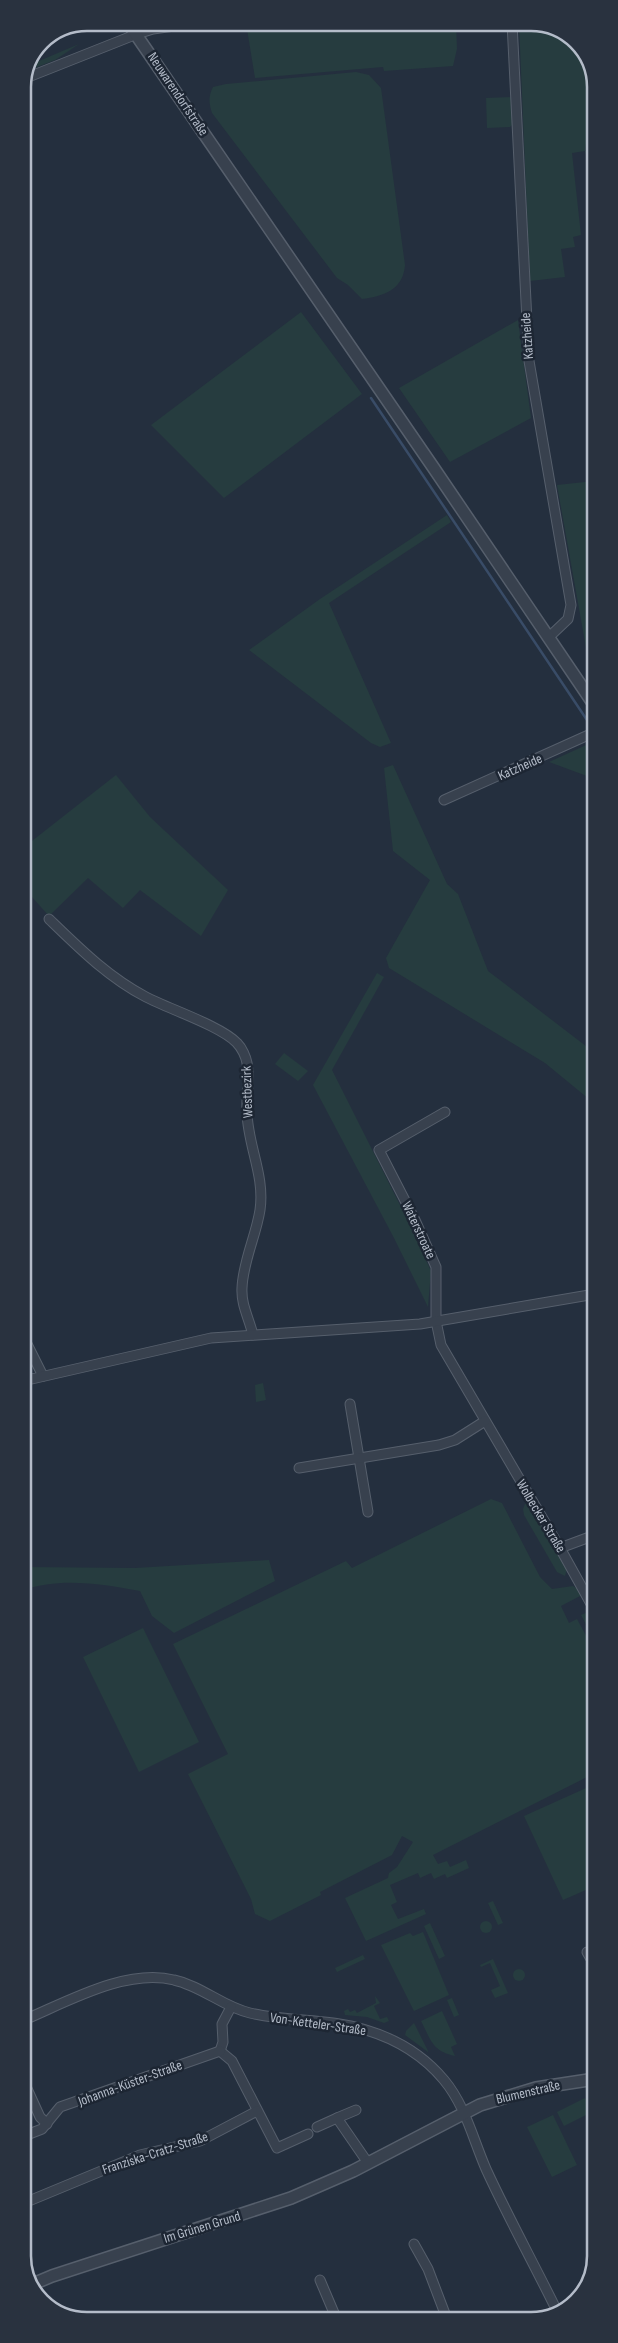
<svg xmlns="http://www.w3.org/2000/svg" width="618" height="2343" font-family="'Sofia Sans Condensed',sans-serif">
<rect width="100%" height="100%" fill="#242f3e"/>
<!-- green -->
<g fill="#263c3f">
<polygon points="246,23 456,23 457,49 453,66 384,71 383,67 255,78"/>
<polygon points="519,23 539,23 574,39 594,74 594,93 585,151 594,149 594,164 589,166 585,151 572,153 581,235 573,237 575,247 561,249 565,277 530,281"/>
<polygon points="79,44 55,60 29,70 32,64"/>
<path d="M 356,72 L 369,75 L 381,88 L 405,265 C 403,290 384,296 362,299 L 348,285 L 337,278 L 212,113 C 209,103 208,97 213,87 L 226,84 Z"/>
<polygon points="512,97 513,124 510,127 487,128 486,98"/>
<polygon points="301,312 362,394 224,498 151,425"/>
<polygon points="518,320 531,418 450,462 399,388"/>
<polygon points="594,481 595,658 588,659 557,485"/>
<polygon points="447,515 451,522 329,603 391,743 380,747 371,743 249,650 320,599"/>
<polygon points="595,741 595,779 549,762"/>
<polygon points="393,765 447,884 458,894 488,971 595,1053 595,1104 545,1063 389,968 386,958 430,880 393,851 384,768"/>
<polygon points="116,775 150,817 228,890 201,936 140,890 123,908 88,878 49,916 23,887 23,848"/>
<polygon points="377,973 384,977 332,1070 409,1223 431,1271 428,1307 394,1238 313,1085"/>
<polygon points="284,1053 308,1071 298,1081 275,1064"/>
<polygon points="263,1383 266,1400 256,1402 255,1385"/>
<polygon points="491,1499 502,1503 540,1577 552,1589 573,1586 579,1590 582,1595 561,1606 569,1623 577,1619 595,1652 595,1773 433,1855 438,1864 447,1861 450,1867 466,1860 469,1868 447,1878 445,1874 434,1879 431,1873 420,1878 418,1873 390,1885 397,1902 391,1905 398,1919 424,1909 426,1914 366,1941 345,1898 388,1878 389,1873 397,1867 413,1842 402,1836 392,1855 320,1892 321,1895 270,1921 255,1914 251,1899 188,1774 228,1754 173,1644 346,1561 352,1568"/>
<polygon points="525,1504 530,1505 567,1569 565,1576 557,1572 524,1515 523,1509"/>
<path d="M 269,1560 L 275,1581 L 174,1633 L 152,1616 L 140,1591 C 102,1584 61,1577 23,1590 L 23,1567 L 135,1568 Z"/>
<polygon points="590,1611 592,1613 586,1616 595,1633 595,1641 581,1615"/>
<polygon points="143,1628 199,1742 139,1772 83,1657"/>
<polygon points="595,1784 595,1886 563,1900 524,1816"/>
<polygon points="493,1901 503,1923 498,1925 488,1903"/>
<circle cx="486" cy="1927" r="6"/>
<polygon points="430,1923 445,1956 439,1959 424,1926"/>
<polygon points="423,1932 449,1995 414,2011 381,1945 410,1933 413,1936"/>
<polygon points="363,1955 365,1959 337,1972 335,1968"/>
<polygon points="493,1959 508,1993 495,1998 491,1990 500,1986 490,1963 481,1967 480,1965"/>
<circle cx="519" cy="1975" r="6"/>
<polygon points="375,1996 380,2003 374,2006 380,2019 387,2017 389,2021 384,2023 367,2017 345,2015 344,2011 348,2009 350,2012 355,2010 357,2013 376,2003"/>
<polygon points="452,1998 459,2015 454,2017 447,2000"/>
<path d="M 442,2011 L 457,2044 L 451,2047 L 455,2056 C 432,2051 431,2040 421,2021 Z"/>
<polygon points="414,2023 428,2051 428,2052 405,2035 406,2031"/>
<polygon points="585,2098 592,2112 564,2126 557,2112"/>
<polygon points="553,2115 577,2165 552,2177 527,2127"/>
</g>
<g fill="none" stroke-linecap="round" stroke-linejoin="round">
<!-- stream -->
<polyline stroke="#394c67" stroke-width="2.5" points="371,398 589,723"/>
<!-- minor casing -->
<g stroke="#565f6c" stroke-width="11">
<g id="minor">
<polyline points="512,23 529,361 571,605 568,619 549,637"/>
<polyline points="26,78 137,34 153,29 195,23"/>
<polyline points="444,800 595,732"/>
<path d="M 49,919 C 79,948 108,977 146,997 C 169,1009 221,1026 237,1043 C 242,1048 246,1057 247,1063 C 250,1080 246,1097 247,1113 C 248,1146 265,1176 260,1210 C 256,1236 243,1261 242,1288 C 241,1305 249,1318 253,1335"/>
<polyline points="445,1112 379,1150 415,1220 436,1267 436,1321 441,1345 560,1548 595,1611"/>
<polyline points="23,1336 43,1376"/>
<polyline points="23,1381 211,1338 420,1324 595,1294"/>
<polyline points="350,1404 368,1512"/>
<polyline points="299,1468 439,1445 455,1440 485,1421"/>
<polyline points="560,1548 595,1535"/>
<polyline points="587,1952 595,1966"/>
<path d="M 24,2020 C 67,2002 126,1968 174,1980 C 202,1986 223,2007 250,2013 C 287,2022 330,2018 366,2030 C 396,2039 424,2056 444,2080 C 465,2105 473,2139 486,2169 C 508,2217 534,2264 557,2311"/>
<polyline points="220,2051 232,2061 277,2148 308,2134"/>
<polyline points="220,2051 223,2042 222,2024 231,2007"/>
<polyline points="24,2082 40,2117 47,2124"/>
<polyline points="337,2118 356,2110"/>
<polyline points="317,2127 337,2118 368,2163"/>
<polyline points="24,2136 42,2129 60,2107 220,2051"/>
<polyline points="24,2203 140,2155 200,2141 257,2111"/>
<polyline points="414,2244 428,2269 447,2319"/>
<polyline points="320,2280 337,2320"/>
</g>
</g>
<!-- tertiary casing -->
<g stroke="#565f6c" stroke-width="14">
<g id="tertiary">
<polyline points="128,23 433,467 595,706"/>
<polyline points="33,2284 52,2276 291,2198 353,2171 480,2105 536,2088 595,2079"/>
</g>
</g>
<!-- minor -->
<use href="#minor" stroke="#38414e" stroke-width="9"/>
<!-- tertiary -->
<use href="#tertiary" stroke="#38414e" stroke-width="11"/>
</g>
<g text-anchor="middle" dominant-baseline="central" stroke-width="5" stroke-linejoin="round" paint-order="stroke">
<!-- street labels -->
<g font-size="14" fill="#b4bcc9" stroke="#1d2633">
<text transform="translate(178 94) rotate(56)">Neuwarendorfstraße</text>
<text transform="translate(527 336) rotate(-94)">Katzheide</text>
<text transform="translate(520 767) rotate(-24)">Katzheide</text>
<text transform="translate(247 1092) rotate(-92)">Westbezirk</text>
<text transform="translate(419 1230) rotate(65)">Waterstroate</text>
<text transform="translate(541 1516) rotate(59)">Wolbecker Straße</text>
<text transform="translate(318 2024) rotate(8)">Von-Ketteler-Straße</text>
<text transform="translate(130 2083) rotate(-20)">Johanna-Küster-Straße</text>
<text transform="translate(528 2092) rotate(-13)">Blumenstraße</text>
<text transform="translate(155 2153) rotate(-18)">Franziska-Cratz-Straße</text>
<text transform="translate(202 2227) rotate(-17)">Im Grünen Grund</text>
</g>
</g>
<!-- crop -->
<path d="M0 0H618V2343H0ZM87 31H531A56 56 0 0 1 587 87V2256A56 56 0 0 1 531 2312H87A56 56 0 0 1 31 2256V87A56 56 0 0 1 87 31Z" fill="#29323f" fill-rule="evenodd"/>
<path fill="none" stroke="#b4bcc9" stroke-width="2.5" d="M87 31H531A56 56 0 0 1 587 87V2256A56 56 0 0 1 531 2312H87A56 56 0 0 1 31 2256V87A56 56 0 0 1 87 31Z"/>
</svg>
